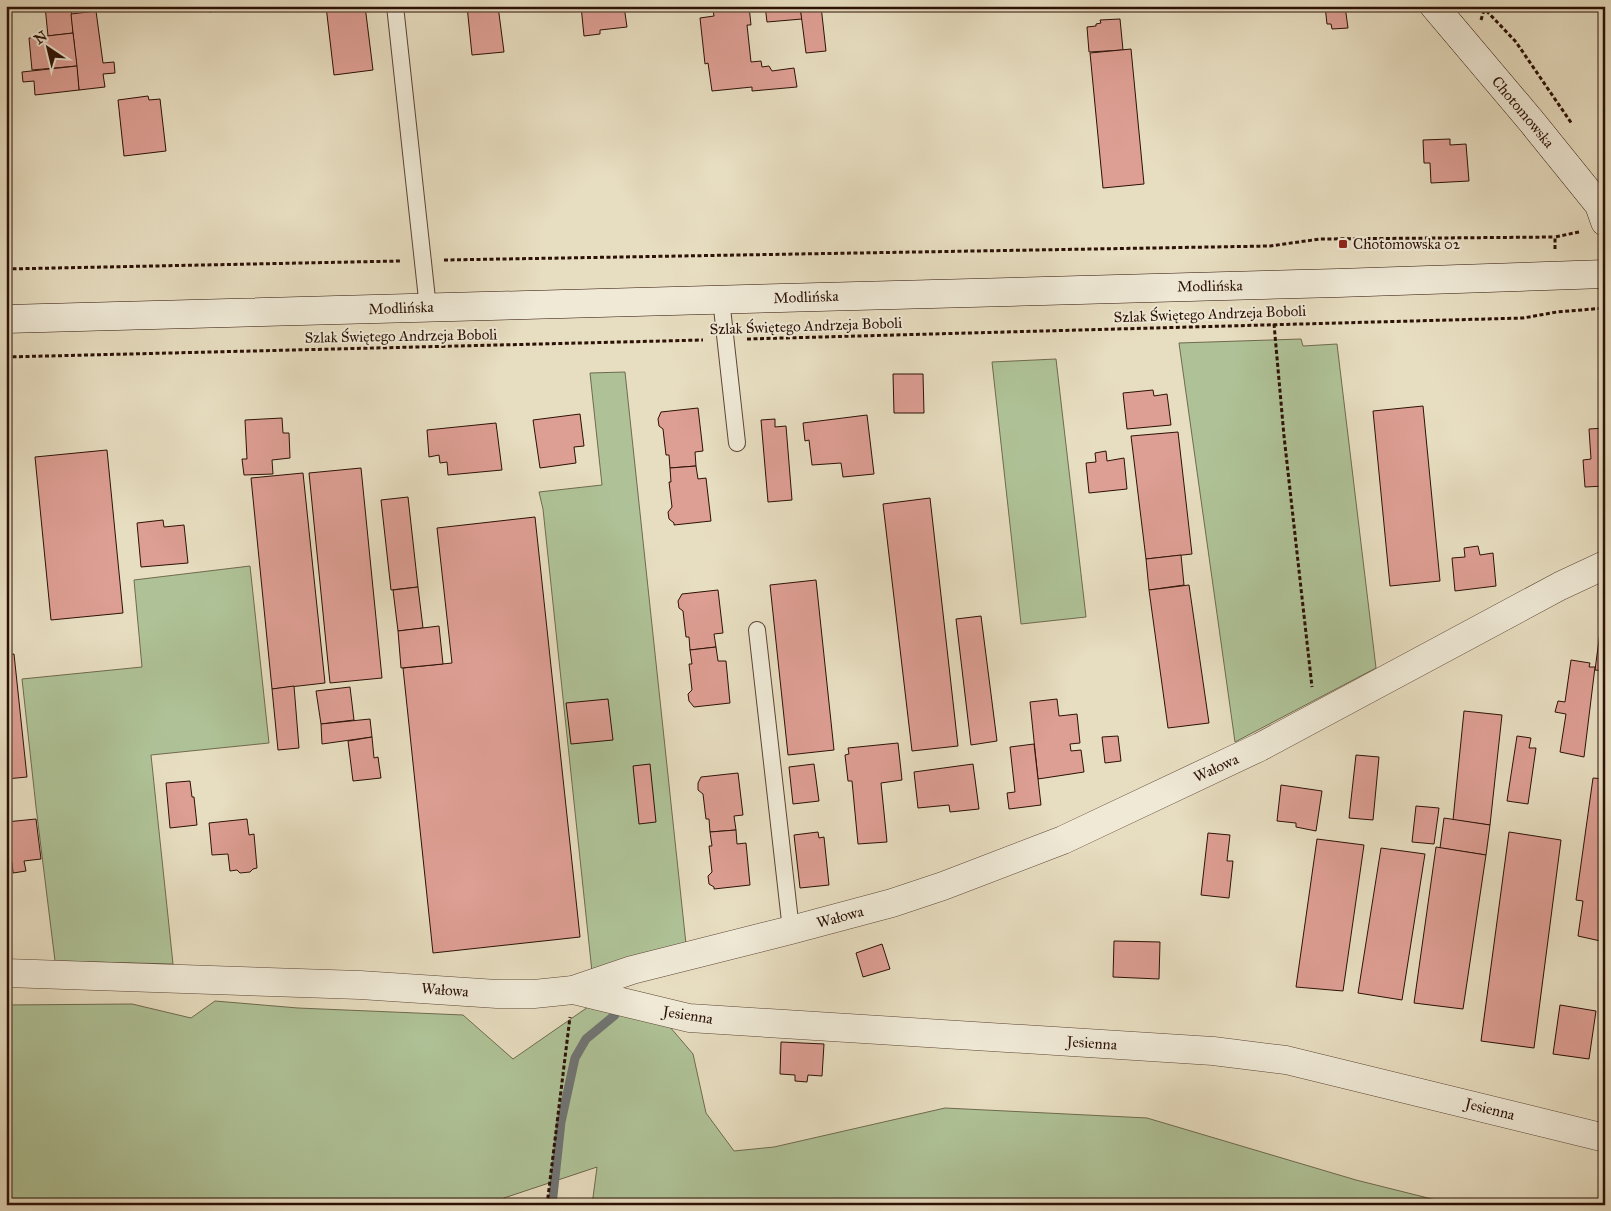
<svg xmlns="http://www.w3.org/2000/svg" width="1611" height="1211" font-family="'IM FELL Great Primer',serif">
<rect width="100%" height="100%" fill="#e7ddc0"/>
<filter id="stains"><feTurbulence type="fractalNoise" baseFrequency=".004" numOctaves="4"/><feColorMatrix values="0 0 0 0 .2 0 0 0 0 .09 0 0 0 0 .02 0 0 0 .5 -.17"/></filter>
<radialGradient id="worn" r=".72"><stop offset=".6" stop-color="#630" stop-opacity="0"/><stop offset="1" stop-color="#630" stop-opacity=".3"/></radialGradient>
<!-- green -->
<g fill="#afc297" stroke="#6e6a4e">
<polygon points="1301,339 1303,346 1337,344 1376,668 1235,742 1179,343"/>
<polygon points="1056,359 1086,617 1021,624 992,362"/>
<polygon points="625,372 686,944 592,972 543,509 539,492 602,485 590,373"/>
<polygon points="250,566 269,743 151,755 173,964 55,961 36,807 22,679 142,667 134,580"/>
<polygon points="215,1001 298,1008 463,1015 513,1059 588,1007 664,1020 693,1054 706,1113 734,1151 774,1147 945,1108 1147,1118 1356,1180 1456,1205 592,1205 597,1167 504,1198 503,1205 6,1205 6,1005 132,1004 191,1018"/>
</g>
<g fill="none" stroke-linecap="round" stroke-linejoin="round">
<!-- stream -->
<polyline stroke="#707574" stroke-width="9" points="552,1205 561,1122 575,1058 586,1039 615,1015"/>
</g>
<!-- building -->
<g fill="#dd9e93" stroke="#2c1106">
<polygon points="45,6 71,6 73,33 48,36"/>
<polygon points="208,6 254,6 209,12"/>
<polygon points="326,6 365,6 373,70 334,75"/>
<polygon points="467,6 498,6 504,52 472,55"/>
<polygon points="581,6 624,6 627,27 600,30 600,34 584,36"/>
<polygon points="749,6 751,25 747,25 751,62 761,61 762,67 769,66 772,71 794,68 797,87 752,91 752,87 712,91 708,63 705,64 700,18 714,16 713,10"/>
<polygon points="765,6 800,6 802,19 767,22"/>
<polygon points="800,6 821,6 826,51 806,53"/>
<polygon points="1325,6 1345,6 1348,28 1332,29 1331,24 1327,24"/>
<polygon points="96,11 103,63 114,62 115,73 103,74 105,87 79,90 71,14"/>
<polygon points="1120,19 1123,50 1089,52 1087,27 1096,26 1096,24 1101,23 1100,20"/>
<polygon points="73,33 77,66 32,70 29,38"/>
<polygon points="1131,49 1144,184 1103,188 1090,53"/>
<polygon points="77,66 79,90 35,95 34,81 23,82 22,72"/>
<polygon points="148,96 149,100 160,99 166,151 124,156 118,100"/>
<polygon points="1450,139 1450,145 1466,144 1469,181 1431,183 1430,163 1424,163 1423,140"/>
<polygon points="893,374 923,374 924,413 894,413"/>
<polygon points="1153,390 1154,396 1167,394 1171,425 1127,429 1123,393"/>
<polygon points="1423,406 1440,581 1390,586 1373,411"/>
<polygon points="698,408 703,451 695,452 696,466 670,468 669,455 666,455 663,429 659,426 658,419 661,412"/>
<polygon points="580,414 584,446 574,447 576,463 540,468 533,420"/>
<polygon points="867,415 874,474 843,477 841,463 812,465 809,440 805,441 803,423"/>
<polygon points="282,418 283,433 289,433 290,458 272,460 273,474 244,475 242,459 247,459 245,420"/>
<polygon points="775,419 775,427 786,426 792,500 768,502 761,420"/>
<polygon points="496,423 502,470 448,475 447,462 440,463 439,455 429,457 427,430"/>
<polygon points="1605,428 1605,486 1585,487 1583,460 1591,459 1589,429"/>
<polygon points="1178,432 1192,554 1146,559 1131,436"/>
<polygon points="107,450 123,613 51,620 35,457"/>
<polygon points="1106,451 1107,461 1124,458 1127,489 1089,493 1086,463 1096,462 1095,453"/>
<polygon points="696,466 698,479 706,478 711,521 674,525 674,523 669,519 668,512 672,507 669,482 671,482 670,468"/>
<polygon points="361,468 382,678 330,683 309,473"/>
<polygon points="303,473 325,683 272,689 251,478"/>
<polygon points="408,497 418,587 391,590 381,500"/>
<polygon points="930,498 958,746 912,751 883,504"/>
<polygon points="535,517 580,937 433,953 403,668 452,663 437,528"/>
<polygon points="163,520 164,527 184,525 188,563 141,567 137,523"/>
<polygon points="1478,546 1480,555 1493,553 1496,586 1455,591 1452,558 1465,557 1464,548"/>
<polygon points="1181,555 1184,585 1149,590 1146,559"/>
<polygon points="816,580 834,750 788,755 770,585"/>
<polygon points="6,581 10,617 6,618"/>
<polygon points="1189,585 1209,723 1168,728 1149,590"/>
<polygon points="418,587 423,628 398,631 393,590"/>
<polygon points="718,590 723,633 714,634 716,647 690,650 689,637 686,637 683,611 679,608 678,601 682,594"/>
<polygon points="981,616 997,741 971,745 956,619"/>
<polygon points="439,626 443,664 401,668 398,631"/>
<polygon points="1600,632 1605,633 1605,671 1595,670"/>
<polygon points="716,647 718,661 726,661 730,703 694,707 689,701 688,694 692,690 689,664 692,664 690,650"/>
<polygon points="14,654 27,777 6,779 6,655"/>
<polygon points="1571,660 1590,663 1589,667 1595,667 1584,757 1560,752 1566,714 1555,712 1558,701 1565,702"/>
<polygon points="294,686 299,748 278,750 272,689"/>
<polygon points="350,687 354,720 321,724 316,691"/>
<polygon points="608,699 613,740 571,744 566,703"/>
<polygon points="1057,699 1059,716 1077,714 1080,743 1070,744 1071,751 1081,750 1084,772 1038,779 1030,702"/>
<polygon points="1464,711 1502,715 1490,825 1453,820"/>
<polygon points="370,719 372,737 322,744 321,724"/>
<polygon points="1118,736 1121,761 1105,763 1102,737"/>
<polygon points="1517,736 1531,738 1529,748 1536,748 1528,804 1507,801"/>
<polygon points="372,737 374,758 378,757 381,778 353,781 348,741"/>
<polygon points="898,743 902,780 881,783 887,842 858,844 852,781 848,781 845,755 849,754 848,748"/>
<polygon points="1034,744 1041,805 1009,809 1007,793 1015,792 1010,747"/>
<polygon points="1356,755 1379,757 1373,820 1349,818"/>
<polygon points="650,764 656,822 639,824 633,766"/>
<polygon points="814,764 819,801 793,804 789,767"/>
<polygon points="973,764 979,809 950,812 949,805 918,808 914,772"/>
<polygon points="738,773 743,815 734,816 736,830 710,832 709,819 706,819 703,794 698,790 698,783 701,777"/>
<polygon points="1593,778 1605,779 1605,942 1578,936 1583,901 1576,900"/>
<polygon points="190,781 192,797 194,797 197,825 170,828 166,783"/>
<polygon points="1281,785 1322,791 1316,831 1296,827 1296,823 1277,821"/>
<polygon points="1416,806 1439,808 1434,844 1412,842"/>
<polygon points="1444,818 1490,825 1486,855 1440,848"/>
<polygon points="36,819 41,859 24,861 26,871 13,873 12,862 6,862 6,822"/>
<polygon points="247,819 249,835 254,834 257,868 253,869 250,872 240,873 237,870 230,871 228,854 212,855 209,823"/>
<polygon points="736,830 737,844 746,843 750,885 714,889 714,887 709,884 708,876 712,872 709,846 712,846 710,832"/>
<polygon points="818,832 819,838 824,837 829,885 800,888 794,835"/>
<polygon points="1509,832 1561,840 1534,1048 1481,1041"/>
<polygon points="1208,833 1230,835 1227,861 1233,861 1229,898 1201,895"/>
<polygon points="1317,839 1364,845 1343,991 1296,987"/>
<polygon points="1436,847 1486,855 1463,1009 1414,1003"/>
<polygon points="1381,848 1425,854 1402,1000 1358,993"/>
<polygon points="1114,941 1160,942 1159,979 1113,977"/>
<polygon points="882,944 890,969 863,977 856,953"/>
<polygon points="1560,1005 1596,1011 1589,1059 1553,1054"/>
<polygon points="781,1042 824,1044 822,1076 808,1075 807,1082 795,1081 795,1075 780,1074"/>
</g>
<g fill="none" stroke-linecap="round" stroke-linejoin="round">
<!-- lane casing -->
<g stroke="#5b4434" stroke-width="18">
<g id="lane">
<polyline points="395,6 428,308"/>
<polyline points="721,299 737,443"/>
<polyline points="757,630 791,930"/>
</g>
</g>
<!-- street casing -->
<g stroke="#5b4434" stroke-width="29">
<g id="street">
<polyline points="6,973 360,985 497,994 534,994 573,990 632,970 791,930 892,903 943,886 1063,840 1260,747 1560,586 1605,565"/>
<polyline points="573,990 689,1018 1213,1051 1286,1060 1605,1138"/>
</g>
</g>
<!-- secondary casing -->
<g stroke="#2c1106" stroke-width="29">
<g id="secondary">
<polyline points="1434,6 1532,122 1599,205 1605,222"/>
<polyline points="6,319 1338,283 1605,274"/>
</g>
</g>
<!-- path -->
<g stroke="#2c1106" stroke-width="3" stroke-dasharray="4 2.5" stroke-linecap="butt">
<polyline points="1482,6 1516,42 1572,124"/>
<polyline points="1481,20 1485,7"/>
<polyline points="1555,249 1555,237 1579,232"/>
<polyline points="444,260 1270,246 1320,239 1555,237"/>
<polyline points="6,269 400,261"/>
<polyline points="1274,324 1284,436 1312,687"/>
<polyline points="747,339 1523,318 1557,312 1605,308"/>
<polyline points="6,357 703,340"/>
<polyline points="547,1205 570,1017"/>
</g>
<!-- lane -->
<use href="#lane" stroke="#efe9d6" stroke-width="16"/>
<!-- street -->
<use href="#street" stroke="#efe9d6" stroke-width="28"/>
<!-- secondary -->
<use href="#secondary" stroke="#efe9d6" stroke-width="28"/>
</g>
<!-- markers -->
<rect fill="#8f2418" stroke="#efe9d6" stroke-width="2" x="1338" y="239" width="10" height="10" rx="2.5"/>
<g text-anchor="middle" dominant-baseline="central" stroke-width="4" stroke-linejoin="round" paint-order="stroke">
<!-- street labels -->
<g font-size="15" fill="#2c1106" stroke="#efe9d6">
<text transform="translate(1523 112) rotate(50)">Chotomowska</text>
<text transform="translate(1210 286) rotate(-1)">Modlińska</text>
<text transform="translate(806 297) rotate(-2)">Modlińska</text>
<text transform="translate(401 308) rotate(-2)">Modlińska</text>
<text transform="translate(1210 314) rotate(-2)">Szlak Świętego Andrzeja Boboli</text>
<text transform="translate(806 326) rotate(-2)">Szlak Świętego Andrzeja Boboli</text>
<text transform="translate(401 336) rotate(-1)">Szlak Świętego Andrzeja Boboli</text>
<text transform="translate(1216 768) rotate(-25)">Wałowa</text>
<text transform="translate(840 917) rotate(-15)">Wałowa</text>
<text transform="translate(445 990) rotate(4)">Wałowa</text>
<text transform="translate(688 1015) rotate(9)">Jesienna</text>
<text transform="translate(1092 1043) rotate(4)">Jesienna</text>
<text transform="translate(1490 1109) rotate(14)">Jesienna</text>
</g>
<!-- poi labels -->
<g font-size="15" fill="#2c1106" stroke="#efe9d6" text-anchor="start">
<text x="1353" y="244">Chotomowska 02</text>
</g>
</g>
<!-- margin -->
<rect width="1611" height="1211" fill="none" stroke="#e7ddc0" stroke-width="25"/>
<rect x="8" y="8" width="1596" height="1196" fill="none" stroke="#2c1106" stroke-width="2.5"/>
<rect x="12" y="12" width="1586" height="1186" fill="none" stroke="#2c1106"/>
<!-- north arrow -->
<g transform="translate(48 48) rotate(325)" stroke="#efe9d6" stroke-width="4" paint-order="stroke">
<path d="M0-4L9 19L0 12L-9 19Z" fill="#2c1106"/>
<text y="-8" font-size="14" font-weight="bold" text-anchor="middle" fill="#2c1106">N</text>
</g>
<rect width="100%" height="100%" filter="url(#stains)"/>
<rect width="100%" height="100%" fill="url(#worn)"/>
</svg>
